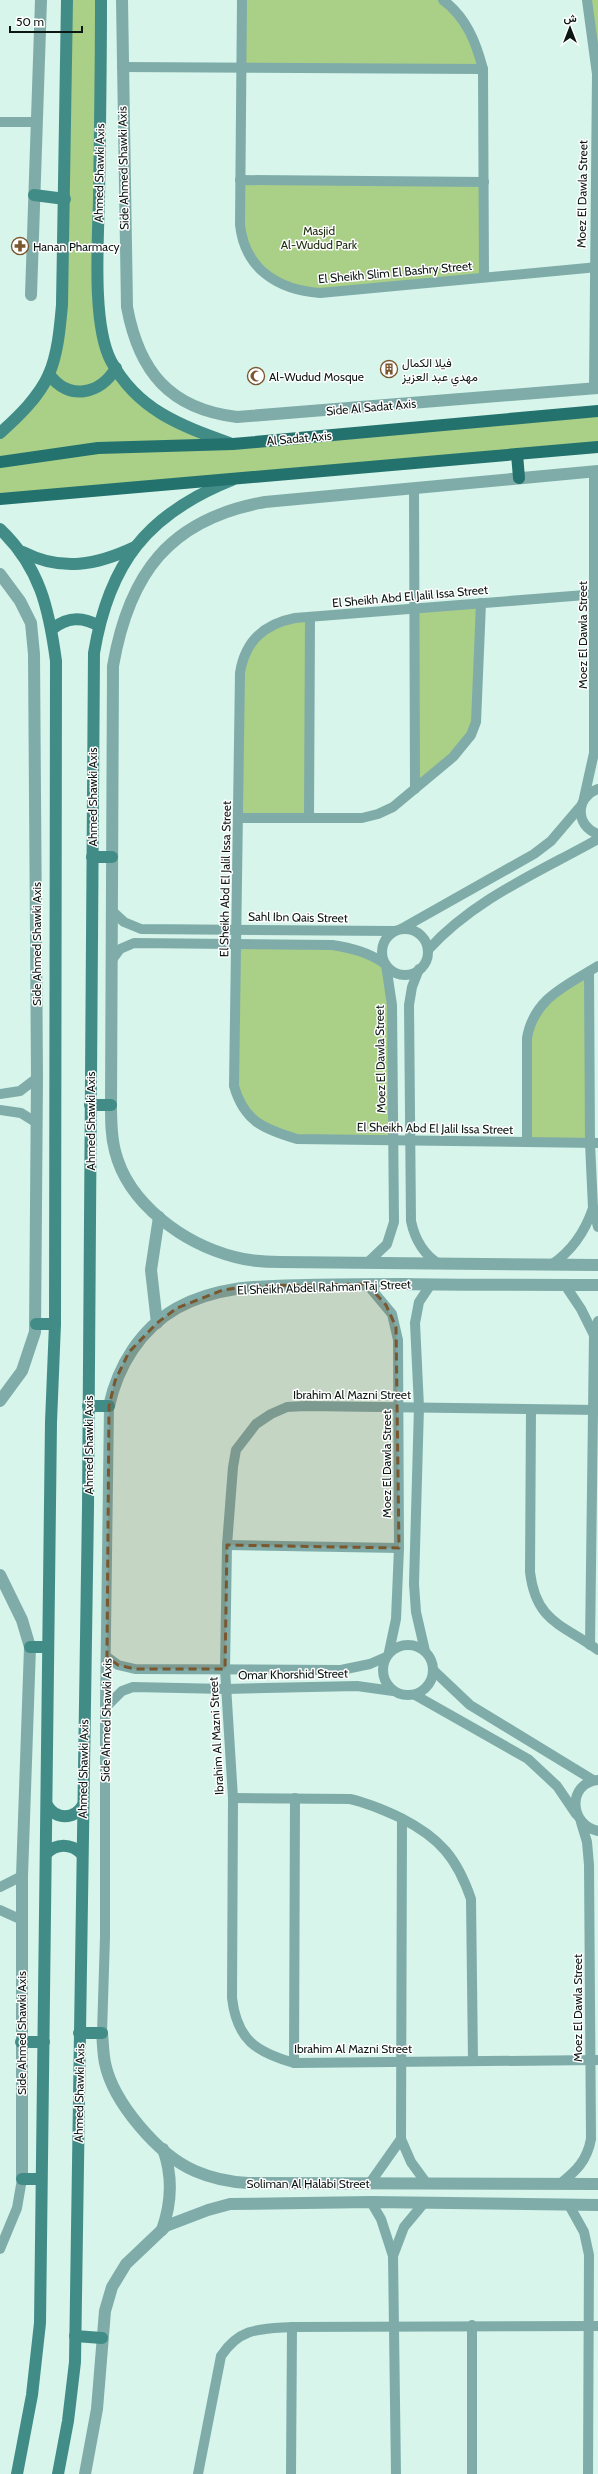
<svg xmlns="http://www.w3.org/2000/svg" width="598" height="2474" font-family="Cabin,Vazirmatn,sans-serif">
<rect width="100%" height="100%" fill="#d7f5ea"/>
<!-- green -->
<g fill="#aacf87">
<polygon points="67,0 101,0 98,261 107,347 146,403 233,444 598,411 598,448 0,499 0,433 32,400 55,346"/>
<polygon points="242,0 443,0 452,7 483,69 241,68"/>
<polygon points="587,0 598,0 598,267 597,74"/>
<polygon points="240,180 484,182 484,277 320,293 285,286 244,247"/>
<polygon points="481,603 476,722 453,757 415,789 414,608"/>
<polygon points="310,617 309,818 239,818 240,673 257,635"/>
<polygon points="237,944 332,945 386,965 394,1140 297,1139 265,1129 238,1098"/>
<polygon points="589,972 590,1143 527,1142 527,1038 536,1011"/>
</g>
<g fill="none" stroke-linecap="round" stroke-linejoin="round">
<!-- minor -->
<g stroke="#7faca9" stroke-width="10">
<path d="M 242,0 L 240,225 C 245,269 278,290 320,293 L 598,267"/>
<path d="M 443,0 C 466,17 476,42 483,69 L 484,277"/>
<polyline points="587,0 597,74 594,388"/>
<polyline points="122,67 483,69"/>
<polyline points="0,122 37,122"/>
<polyline points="240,180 484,182"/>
<polyline points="414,488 415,789"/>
<path d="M 598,594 L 295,618 C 264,624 245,641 240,673 L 234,1086 C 244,1121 263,1129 297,1139 L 598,1143"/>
<path d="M 598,789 C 575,797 575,826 598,834"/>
<polyline points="584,798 594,753 594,471"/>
<polyline points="239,818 362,818 378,814 393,807 453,757 471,735 476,722 481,603"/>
<polyline points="309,818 310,617"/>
<polyline points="111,910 124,922 141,929 394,931"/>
<polyline points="401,929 534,854 551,841 580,807"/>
<circle cx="405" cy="952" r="23"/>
<path d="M 428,950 C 474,899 539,872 598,839"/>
<path d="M 111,961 L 120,949 L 134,943 L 332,945 C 352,948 367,952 384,963"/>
<path d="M 419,969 L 412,987 L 409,1005 L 411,1221 C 415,1240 423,1254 439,1264"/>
<polyline points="589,972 590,1143 593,1208 598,1227"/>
<polyline points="0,1094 20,1091 37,1078"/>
<polyline points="0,1110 21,1113 37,1123"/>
<path d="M 527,1142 L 527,1038 C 534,998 566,986 598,966"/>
<polyline points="367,1263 387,1244 394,1222 392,1005 386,965"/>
<path d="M 551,1265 C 572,1251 585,1232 593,1208"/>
<polyline points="367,1284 392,1314 398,1340 399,1548 396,1619 389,1652"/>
<polyline points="565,1285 581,1309 594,1335"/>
<path d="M 531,1410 L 530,1572 C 536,1622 562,1624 598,1650"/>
<path d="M 598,1410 L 305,1406 L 287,1407 L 271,1414 L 256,1424 L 236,1450 L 233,1467 L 227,1545 L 225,1669 L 233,1798 L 232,1998 C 237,2040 256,2052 294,2063 L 598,2060"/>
<polyline points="227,1545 399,1548"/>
<circle cx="408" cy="1670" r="25"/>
<polyline points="590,1645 594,1335 598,1321"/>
<polyline points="425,1651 416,1612 414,1584 419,1407 415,1323 419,1302 431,1284"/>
<polyline points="107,1657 118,1665 135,1669 341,1670 370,1664 386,1657"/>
<polyline points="433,1670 470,1705 593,1780"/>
<polyline points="415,1695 528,1759 557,1786 576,1814"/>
<polyline points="105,1708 122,1691 133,1687 226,1689 357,1686 393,1691"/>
<path d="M 598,1780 C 567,1783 569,1825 598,1831"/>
<path d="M 233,1798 L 350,1799 C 368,1803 384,1810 401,1818 C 440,1838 457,1858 471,1899 L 473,2061"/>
<polyline points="402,1819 401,2139 411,2162 427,2184"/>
<polyline points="0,1887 22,1876"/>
<polyline points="0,1910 22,1920"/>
<polyline points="102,2033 105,1937 105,1708 109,1406"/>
<polyline points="294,2063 295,1798"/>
<polyline points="370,2183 401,2139"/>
<path d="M 560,2184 C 576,2171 587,2161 591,2139 L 589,1865 L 587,1842 L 581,1822"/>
<polyline points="371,2202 381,2219 393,2256 396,2474"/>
<polyline points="569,2205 584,2232 589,2255 588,2474"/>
<polyline points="0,2249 17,2208 22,2179"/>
<polyline points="393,2256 404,2227 424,2203"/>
<polyline points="472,2325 472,2474"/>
<path d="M 198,2474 L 221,2356 C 240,2327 261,2329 292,2327 L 598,2326"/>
<polyline points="291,2474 292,2327"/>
</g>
<!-- tertiary -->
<g stroke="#7faca9" stroke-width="12">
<path d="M 122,0 L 127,307 C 139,372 170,409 237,417 L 598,388"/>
<polyline points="31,295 41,0"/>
<path d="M 598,471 L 265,502 C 169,519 129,574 113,666 L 111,1105 C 111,1121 111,1136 115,1151 C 128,1204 184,1244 235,1257 C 249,1261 265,1262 280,1262 L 598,1265"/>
<polyline points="0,574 20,601 31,623 34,654 37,1078 35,1332 22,1371 0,1401"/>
<polyline points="157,1323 151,1270 159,1217"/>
<path d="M 109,1406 C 118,1366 140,1329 177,1308 C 218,1285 263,1286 307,1285 C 339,1284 372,1284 404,1284 C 469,1285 533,1285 598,1285"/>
<polyline points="0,1575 22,1620 30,1647 22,1876 22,2179"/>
<path d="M 102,2033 C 103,2043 103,2053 105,2063 C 113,2102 158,2155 195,2171 C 211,2178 230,2182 248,2183 L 598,2184"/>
<path d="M 162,2230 C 172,2202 173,2176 163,2149"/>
<polyline points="85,2474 97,2409 105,2311 112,2287 126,2264 166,2226 208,2210 230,2204 371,2202 598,2205"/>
</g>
<!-- secondary -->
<g stroke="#428c88" stroke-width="12">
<path d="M 101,0 C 101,66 100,133 99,199 C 98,241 92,325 111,361 C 138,411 182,426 232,444"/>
<polyline points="34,195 65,199"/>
<path d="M 49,374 C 68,401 100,395 116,368"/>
<path d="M 0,433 C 18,417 39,397 49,374 C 58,353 60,327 62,305 L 67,0"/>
<path d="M 0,529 C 40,567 49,609 56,661 L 55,1324 L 51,1422 L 40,2323 L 32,2395 L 17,2474"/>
<path d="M 23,552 C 62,572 97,565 135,547"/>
<path d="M 52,629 C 67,617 82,616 99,626"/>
<polyline points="92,857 112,857"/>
<polyline points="90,1105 111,1105"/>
<polyline points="36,1324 55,1324"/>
<polyline points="88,1406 109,1406"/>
<polyline points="30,1647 48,1647"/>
<path d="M 47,1805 C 56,1820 74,1820 83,1805"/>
<path d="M 46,1854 C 56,1843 71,1843 82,1854"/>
<polyline points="79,2033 102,2033"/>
<polyline points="21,2042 44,2042"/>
<polyline points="22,2179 41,2179"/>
<polyline points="75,2336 102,2338"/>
<path d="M 58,2474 L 68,2421 L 75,2362 L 88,1507 L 94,653 C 109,563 147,514 232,480"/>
</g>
<!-- primary -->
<g stroke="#24726e" stroke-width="12">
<polyline points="517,454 519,478"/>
<polyline points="0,462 98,448 233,444 598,411"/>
<polyline points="0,499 598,447"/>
</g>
</g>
<!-- marked area -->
<path fill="#79572f" fill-opacity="0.2" stroke="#79572f" stroke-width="3" stroke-dasharray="8 5" stroke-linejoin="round" d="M 367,1284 L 386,1305 L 396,1327 L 399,1548 L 227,1545 L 225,1669 L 135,1669 L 118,1665 L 107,1657 L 109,1406 L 115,1381 L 129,1352 L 157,1323 L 177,1308 L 223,1290 L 249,1286 Z"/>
<!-- icons -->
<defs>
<g id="pharmacy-ring" transform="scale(0.9)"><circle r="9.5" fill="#fff" stroke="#79572f" stroke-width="1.5"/><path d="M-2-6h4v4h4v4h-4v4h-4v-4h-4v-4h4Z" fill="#79572f"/></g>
<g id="building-ring" transform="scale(0.9)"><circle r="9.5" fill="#fff" stroke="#79572f" stroke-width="1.5"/><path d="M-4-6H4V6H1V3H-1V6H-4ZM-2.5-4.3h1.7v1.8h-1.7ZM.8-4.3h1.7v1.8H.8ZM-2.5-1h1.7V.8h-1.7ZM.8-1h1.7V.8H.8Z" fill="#79572f"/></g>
<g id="mosque-ring" transform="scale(0.9)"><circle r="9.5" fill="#fff" stroke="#79572f" stroke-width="1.5"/><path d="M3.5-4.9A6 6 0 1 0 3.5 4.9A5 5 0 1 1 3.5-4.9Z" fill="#79572f"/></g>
</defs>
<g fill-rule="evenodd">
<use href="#pharmacy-ring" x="20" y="246"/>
<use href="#building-ring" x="389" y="369"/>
<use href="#mosque-ring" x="256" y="376"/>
</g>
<g text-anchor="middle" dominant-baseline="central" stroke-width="3" stroke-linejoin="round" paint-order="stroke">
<!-- street labels -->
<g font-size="12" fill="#0c1713" stroke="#fff">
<text transform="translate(123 168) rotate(-91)">Side Ahmed Shawki Axis</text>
<text transform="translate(99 173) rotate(-89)">Ahmed Shawki Axis</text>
<text transform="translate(582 194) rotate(-89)">Moez El Dawla Street</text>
<text transform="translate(395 272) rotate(-5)">El Sheikh Slim El Bashry Street</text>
<text transform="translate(371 407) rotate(-5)">Side Al Sadat Axis</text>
<text transform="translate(299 438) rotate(-5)">Al Sadat Axis</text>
<text transform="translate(410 596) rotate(-5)">El Sheikh Abd El Jalil Issa Street</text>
<text transform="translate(582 635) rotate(-90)">Moez El Dawla Street</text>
<text transform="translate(92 797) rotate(-90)">Ahmed Shawki Axis</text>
<text transform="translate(225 879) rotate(-89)">El Sheikh Abd El Jalil Issa Street</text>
<text transform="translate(298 917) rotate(1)">Sahl Ibn Qais Street</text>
<text transform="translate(36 944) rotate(-90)">Side Ahmed Shawki Axis</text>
<text transform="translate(380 1059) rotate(-91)">Moez El Dawla Street</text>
<text transform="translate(90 1121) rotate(-90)">Ahmed Shawki Axis</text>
<text transform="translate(435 1128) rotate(1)">El Sheikh Abd El Jalil Issa Street</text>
<text transform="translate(324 1287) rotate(-2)">El Sheikh Abdel Rahman Taj Street</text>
<text x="352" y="1394">Ibrahim Al Mazni Street</text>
<text transform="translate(88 1445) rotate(-90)">Ahmed Shawki Axis</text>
<text transform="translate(386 1464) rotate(-90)">Moez El Dawla Street</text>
<text transform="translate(293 1674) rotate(-1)">Omar Khorshid Street</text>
<text transform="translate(106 1720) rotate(-89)">Side Ahmed Shawki Axis</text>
<text transform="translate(216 1736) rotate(-93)">Ibrahim Al Mazni Street</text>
<text transform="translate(83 1769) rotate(-89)">Ahmed Shawki Axis</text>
<text transform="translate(577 2008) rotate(-90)">Moez El Dawla Street</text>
<text transform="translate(21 2033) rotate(-90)">Side Ahmed Shawki Axis</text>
<text x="353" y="2048">Ibrahim Al Mazni Street</text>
<text transform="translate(79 2093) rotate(-89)">Ahmed Shawki Axis</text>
<text x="308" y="2183">Soliman Al Halabi Street</text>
</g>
<!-- park labels -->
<g font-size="12" fill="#213011" stroke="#fff">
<text x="319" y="230">Masjid<tspan x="319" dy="14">Al-Wudud Park</tspan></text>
</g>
<!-- poi labels -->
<g font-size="12" fill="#0c1713" stroke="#fff" text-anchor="start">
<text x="33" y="246">Hanan Pharmacy</text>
<text x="402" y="362">فيلا الكمال<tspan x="402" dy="14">مهدي عبد العزيز</tspan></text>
<text x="269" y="376">Al-Wudud Mosque</text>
</g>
</g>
<!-- north arrow -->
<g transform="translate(570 28)" stroke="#ffffff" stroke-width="3" paint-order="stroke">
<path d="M0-3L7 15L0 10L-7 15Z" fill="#0c1713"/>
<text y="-6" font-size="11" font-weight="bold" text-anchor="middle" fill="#0c1713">ش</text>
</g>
<!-- scale -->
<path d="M10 26v6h72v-6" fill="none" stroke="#0c1713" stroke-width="2"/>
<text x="16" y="26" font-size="12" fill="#0c1713" stroke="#ffffff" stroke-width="3" paint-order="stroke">50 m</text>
</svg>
